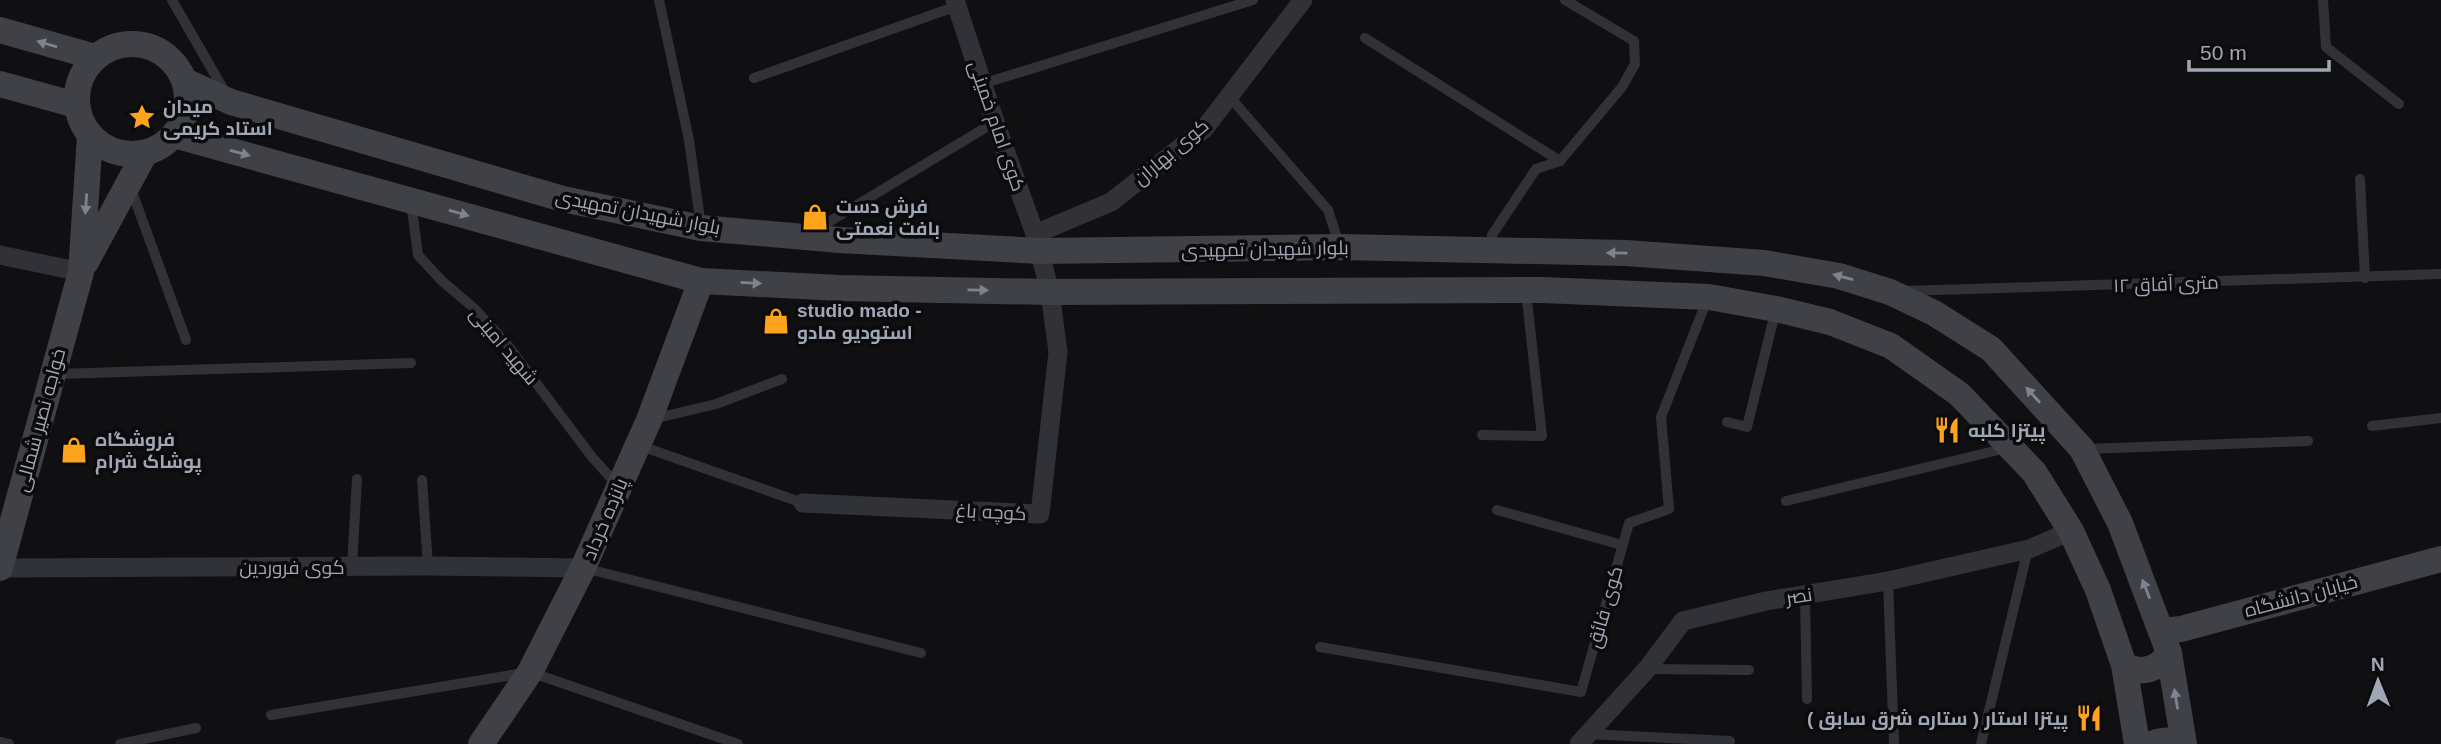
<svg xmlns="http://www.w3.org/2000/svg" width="2441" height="744" font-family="Arial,Cairo,sans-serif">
<rect width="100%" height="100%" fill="#101012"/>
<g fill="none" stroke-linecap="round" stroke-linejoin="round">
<!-- lane -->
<g stroke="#313237" stroke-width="10">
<polyline points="172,0 225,92"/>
<polyline points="659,0 689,140 701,227"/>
<polyline points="2323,0 2326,47 2399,104"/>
<polyline points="1365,38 1560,161"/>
<polyline points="754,78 957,6"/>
<polyline points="982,84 1253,0"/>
<polyline points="1229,96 1328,210 1339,244"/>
<polyline points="2360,179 2365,278"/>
<polyline points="131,189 186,340"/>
<polyline points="411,202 418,255 442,281 475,309 506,343 592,457 618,486"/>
<polyline points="812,232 995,122"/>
<polyline points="1492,250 1492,235 1536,169 1560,161 1622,87 1635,64 1634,41 1565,0"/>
<polyline points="1905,291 2441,274"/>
<polyline points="57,374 411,363"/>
<polyline points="653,419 716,404 782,379"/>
<polyline points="1727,422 1747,427 1776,309"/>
<polyline points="2372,426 2441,418"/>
<polyline points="1482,435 1542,436 1526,291"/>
<polyline points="638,445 803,503"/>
<polyline points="2086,449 2308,441"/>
<polyline points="422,480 428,566"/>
<polyline points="1786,501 2007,448"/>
<polyline points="1497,510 1622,545"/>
<polyline points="352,566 357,479"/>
<polyline points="584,568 921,653"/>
<polyline points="1888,581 1894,744"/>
<polyline points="1805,596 1807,699"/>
<polyline points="1320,647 1581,692 1629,523 1669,509 1661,417 1707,300"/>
<polyline points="1648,669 1749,670"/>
<polyline points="271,715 530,672 738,744"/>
<polyline points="1587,734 1730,741"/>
<polyline points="0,742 9,744"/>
<polyline points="120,744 196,728"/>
<polyline points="1981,744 2028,549"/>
</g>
<!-- street -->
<g stroke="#313237" stroke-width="19">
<polyline points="1035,234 1111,202 1204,129 1303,0"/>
<polyline points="0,255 81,272"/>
<polyline points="803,503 1040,514 1058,352 1050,292 1035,234 995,122 955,0"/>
<polyline points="0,568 428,566 583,568"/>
<polyline points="1579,744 1647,669 1683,621 1766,601 1888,581 2029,549 2071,531"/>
</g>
<!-- secondary -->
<g stroke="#3f4147" stroke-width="26">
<polyline points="0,30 95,57"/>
<circle cx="132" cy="99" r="55"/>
<polyline points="185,81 231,102 563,199 701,228 839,240 1039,251 1340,247 1626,253 1764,263 1839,276 1890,292 1934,313 1991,349 2082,449 2120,523 2169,653 2184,744"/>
<polyline points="0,84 76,105"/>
<polyline points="174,135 701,281 840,288 1050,292 1543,290 1709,297 1776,309 1830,322 1891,346 1959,394 2034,472 2071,531 2098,590 2124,665 2137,744"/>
<polyline points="86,262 145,153"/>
<polyline points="0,568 81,272 90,136"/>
<polyline points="2161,631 2181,629 2441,559"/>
<path d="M 2124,665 C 2142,675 2158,670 2169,653"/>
<polyline points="481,744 530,672 583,568 649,420 701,281"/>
<path d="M 2152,744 C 2160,740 2170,739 2178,744"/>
</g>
</g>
<!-- one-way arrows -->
<defs><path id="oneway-solid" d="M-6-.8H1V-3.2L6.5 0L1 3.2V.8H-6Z" transform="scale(1.75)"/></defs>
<g fill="#7e838e">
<use href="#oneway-solid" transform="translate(47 44) rotate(-164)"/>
<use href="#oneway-solid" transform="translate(240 153) rotate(15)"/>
<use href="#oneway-solid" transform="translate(86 204) rotate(94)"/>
<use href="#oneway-solid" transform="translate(459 213) rotate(16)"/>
<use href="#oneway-solid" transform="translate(1617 253) rotate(-179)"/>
<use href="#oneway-solid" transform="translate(1843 277) rotate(-165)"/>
<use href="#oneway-solid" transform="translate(751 283) rotate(3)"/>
<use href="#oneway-solid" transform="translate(978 290) rotate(1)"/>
<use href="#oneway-solid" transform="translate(2033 395) rotate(-132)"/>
<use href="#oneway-solid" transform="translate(2146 589) rotate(-111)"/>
<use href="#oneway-solid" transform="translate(2176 699) rotate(-99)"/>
</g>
<!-- icons -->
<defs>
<g id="sight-bare" transform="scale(2.1)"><path d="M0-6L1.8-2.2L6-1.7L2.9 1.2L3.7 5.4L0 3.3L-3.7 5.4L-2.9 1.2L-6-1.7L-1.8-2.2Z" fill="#fea41c" stroke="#0b0b0d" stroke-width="2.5" paint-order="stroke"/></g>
<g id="shop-bare" transform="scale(2.1)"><path d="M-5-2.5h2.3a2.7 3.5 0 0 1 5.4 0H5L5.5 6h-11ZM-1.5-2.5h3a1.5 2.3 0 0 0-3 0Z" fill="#fea41c" stroke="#0b0b0d" stroke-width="2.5" paint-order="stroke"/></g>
<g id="restaurant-bare" transform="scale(2.1)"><path d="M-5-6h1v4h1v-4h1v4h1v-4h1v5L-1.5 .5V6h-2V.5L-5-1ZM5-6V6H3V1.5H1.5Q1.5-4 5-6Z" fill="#fea41c" stroke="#0b0b0d" stroke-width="2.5" paint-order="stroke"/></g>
</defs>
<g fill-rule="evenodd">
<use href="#sight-bare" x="142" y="117"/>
<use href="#shop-bare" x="815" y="217"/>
<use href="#shop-bare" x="776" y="321"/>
<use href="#restaurant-bare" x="1947" y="430"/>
<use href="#shop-bare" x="74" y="450"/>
<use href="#restaurant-bare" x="2089" y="718"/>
</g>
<g text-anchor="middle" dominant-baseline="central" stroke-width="7" stroke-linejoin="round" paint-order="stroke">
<!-- poi labels -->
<g font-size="19" font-weight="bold" fill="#a0a7b4" stroke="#0b0b0d" text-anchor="start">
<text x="163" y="106">میدان<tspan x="163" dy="22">استاد کریمی</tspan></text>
<text x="836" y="206">فرش دست<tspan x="836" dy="22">بافت نعمتی</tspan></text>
<text x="797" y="310">studio mado -<tspan x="797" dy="22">استودیو مادو</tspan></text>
<text x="1968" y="430">پیتزا کلبه</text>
<text x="95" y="439">فروشگاه<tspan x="95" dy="22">پوشاک شرام</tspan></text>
<text x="2068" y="718" text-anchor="end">پیتزا استار ( ستاره شرق سابق )</text>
</g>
<!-- street labels -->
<g font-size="19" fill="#a0a7b4" stroke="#0b0b0d">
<text transform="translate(997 126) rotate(71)">کوی امام خمینی</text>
<text transform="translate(1171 152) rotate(-40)">کوی بهاران</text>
<text transform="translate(638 212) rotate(11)">بلوار شهیدان تمهیدی</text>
<text transform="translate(1265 249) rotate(-1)">بلوار شهیدان تمهیدی</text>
<text transform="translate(2166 284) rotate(-2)">۱۲ متری آفاق</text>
<text transform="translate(504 346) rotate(50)">شهید امینی</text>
<text transform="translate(40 420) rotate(-75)">خواجه نصیر شمالی</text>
<text transform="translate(991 512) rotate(3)">کوچه باغ</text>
<text transform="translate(605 519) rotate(-67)">پانزده خرداد</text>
<text x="292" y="567">کوی فروردین</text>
<text transform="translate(1799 596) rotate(-9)">نصر</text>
<text transform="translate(2301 596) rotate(-15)">خیابان دانشگاه</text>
<text transform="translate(1605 607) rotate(-74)">کوی فائق</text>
</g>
</g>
<!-- north arrow -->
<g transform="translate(2378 681) rotate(359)" stroke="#0b0b0d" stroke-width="5" paint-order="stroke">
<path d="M0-5L12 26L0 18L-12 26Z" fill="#a0a7b4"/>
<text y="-10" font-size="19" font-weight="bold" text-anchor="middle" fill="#a0a7b4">N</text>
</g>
<!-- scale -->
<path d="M2189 60v10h140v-10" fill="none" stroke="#a0a7b4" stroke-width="3.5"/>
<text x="2200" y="60" font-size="21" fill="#a0a7b4" stroke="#0b0b0d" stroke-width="5" paint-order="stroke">50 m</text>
</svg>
